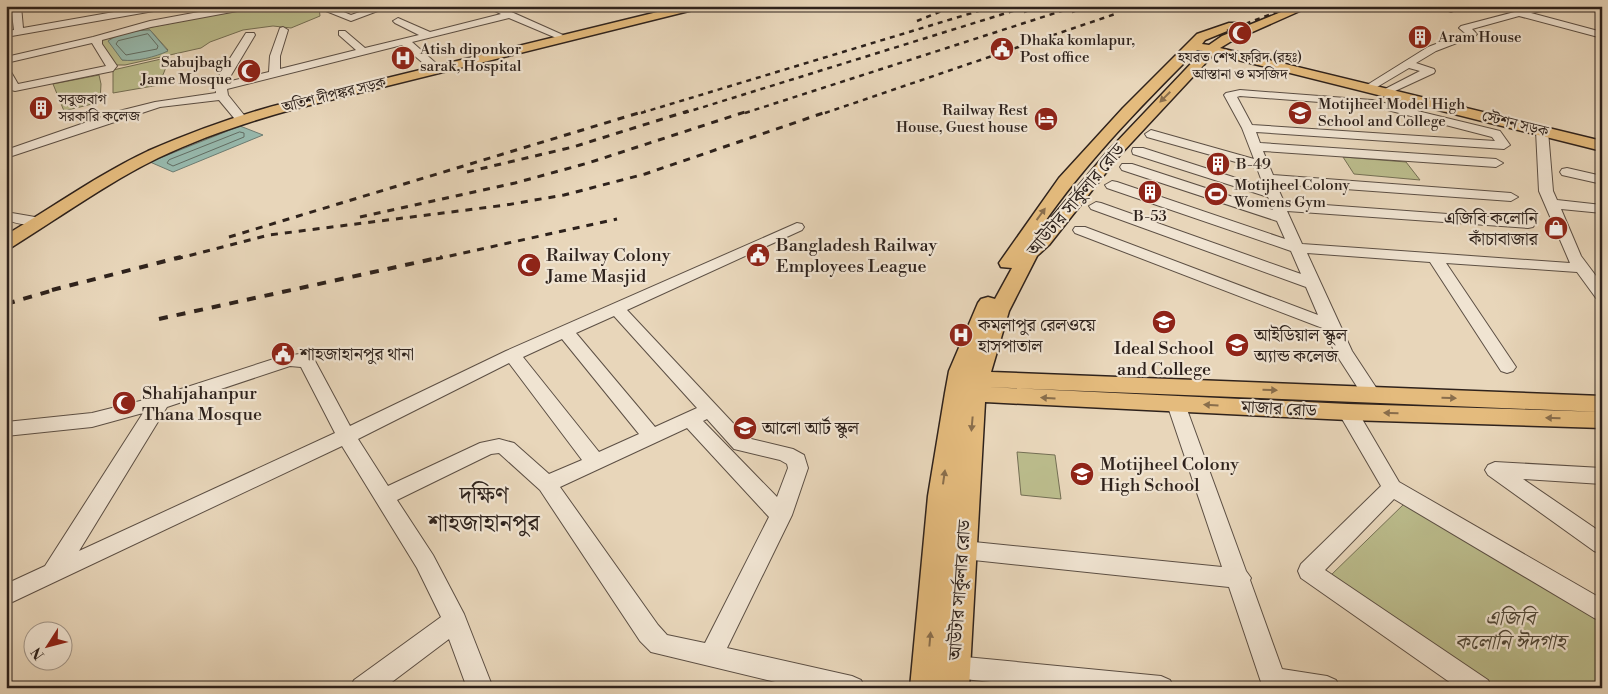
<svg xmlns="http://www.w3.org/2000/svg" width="1608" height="694" font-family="'Libre Bodoni','Noto Serif Bengali',serif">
<rect width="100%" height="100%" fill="#e8d6ba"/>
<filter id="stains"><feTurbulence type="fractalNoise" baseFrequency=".004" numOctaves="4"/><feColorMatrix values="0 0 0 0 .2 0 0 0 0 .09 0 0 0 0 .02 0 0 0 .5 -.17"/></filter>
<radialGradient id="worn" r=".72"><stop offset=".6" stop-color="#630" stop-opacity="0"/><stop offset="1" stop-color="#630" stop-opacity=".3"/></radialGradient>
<!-- green -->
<g fill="#bbbc8c" stroke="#746f54" fill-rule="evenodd">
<path d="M 257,6 L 322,6 L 319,7 L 320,16 L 291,28 L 273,26 L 243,30 L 210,42 L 201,48 L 125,65 L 116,65 L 102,46 L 101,40 L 117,34 ZM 150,30 L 168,50 L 132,60 L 122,60 L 110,39 L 135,31 Z"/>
<polygon points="170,57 159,85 113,93 113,70"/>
<polygon points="99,75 101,84 100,102 64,111 53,84"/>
<polygon points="1343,157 1406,162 1420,180 1354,174"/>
<polygon points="1017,452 1055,455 1061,499 1021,495"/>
<polygon points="1405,503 1602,620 1602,688 1492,688 1329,577"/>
</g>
<!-- water -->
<g fill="#97b9ad" stroke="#6d7d73">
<path d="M 150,30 L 168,51 C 155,57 136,62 122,60 L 108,41 C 119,33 137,30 150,30 Z"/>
<polygon points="240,126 263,135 173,172 150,162"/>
</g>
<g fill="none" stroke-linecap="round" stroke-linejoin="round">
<!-- shore -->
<g stroke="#626e64" stroke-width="1">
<polygon points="148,34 158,46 157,49 126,55 116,44 118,41"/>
<polygon points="240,132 244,133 244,137 173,166 167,163 169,160"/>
</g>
<!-- minor casing -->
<g stroke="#5c4f44" stroke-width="2">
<g id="minor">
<polygon points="11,6 21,6 23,28 148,6 169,6 165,9 6,37 6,31 14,30"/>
<polygon points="231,6 252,6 248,9 151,27 102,40 102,44 117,66 113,71 15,91 11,90 6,82 7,71 11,72 18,84 106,66 92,43 6,63 6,57 93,37 150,21"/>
<polygon points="329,6 351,15 377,6 391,6 351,21 326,11 326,7"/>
<polygon points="485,6 498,6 563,35 558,38 554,37 509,18 412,42 438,65 439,67 438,69 430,69 402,45 227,89 228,95 244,115 242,118 234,118 219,100 160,107 6,158 6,150 119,111 155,102 216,93 215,82 246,33 254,33 255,35 227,82 269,72 270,56 280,28 283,27 288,30 280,56 280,69 356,50 339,35 339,31 345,31 365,48 419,35 395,23 393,21 398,18 430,32 501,14"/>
<polygon points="1437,6 1464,6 1451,12"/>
<polygon points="1537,6 1546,6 1542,11 1531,13 1602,32 1602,38 1519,16 1472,29 1477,34 1475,36 1436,51 1416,63 1434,69 1435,71 1434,73 1395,91 1391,92 1385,89 1420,71 1409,68 1377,87 1373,88 1367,85 1428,47 1465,33 1459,28 1461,26"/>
<path d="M 1240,90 L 1372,100 L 1500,131 L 1510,145 L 1504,149 L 1256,132 L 1260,143 L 1496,159 L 1503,163 L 1496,167 L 1263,151 L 1273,175 L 1511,193 L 1518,197 L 1511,201 L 1276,184 L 1284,202 L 1528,220 L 1533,221 L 1535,224 L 1533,227 L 1528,228 L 1287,211 L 1302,244 L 1570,263 L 1539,191 L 1536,131 L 1538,128 L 1546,128 L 1548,131 L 1553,191 L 1557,200 L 1602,205 L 1602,213 L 1561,209 L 1581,256 L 1602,284 L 1602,300 L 1596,298 L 1577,272 L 1446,263 L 1516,367 L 1513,371 L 1507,373 L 1501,371 L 1430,262 L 1307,253 L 1352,351 L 1381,395 L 1379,399 L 1372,401 L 1365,399 L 1334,351 L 1325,329 L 1075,233 L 1073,230 L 1075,227 L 1085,227 L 1318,315 L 1306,287 L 1091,209 L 1089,206 L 1096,202 L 1101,203 L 1301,274 L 1291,251 L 1107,188 L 1105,185 L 1112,181 L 1117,182 L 1285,239 L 1277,221 L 1122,170 L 1120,167 L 1122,164 L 1132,164 L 1273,210 L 1268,197 L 1133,154 L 1132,151 L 1133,148 L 1143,148 L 1264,187 L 1257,168 L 1147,137 L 1145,134 L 1151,130 L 1254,159 L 1242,128 L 1224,95 L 1226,93 ZM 1240,96 L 1372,106 L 1492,137 L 1495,141 L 1252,125 L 1237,97 Z"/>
<polygon points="1567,168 1602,176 1602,184 1562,175 1560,172 1562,169"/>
<path d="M 6,212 L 35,217 L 37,220 L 35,223 C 25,226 16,223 6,220 Z"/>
<path d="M 797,223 L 802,224 L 804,227 L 802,230 L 627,310 L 747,438 L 793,449 L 804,455 L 808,468 L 792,515 L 727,648 L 852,676 L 861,680 L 865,688 L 800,688 L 651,652 L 640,641 L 540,490 L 499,453 L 491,454 L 397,500 L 433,555 L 464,614 L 493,688 L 467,688 L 449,639 L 384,688 L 350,688 L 354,680 L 441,617 L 417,568 L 342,446 L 6,605 L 6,584 L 45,566 L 143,413 L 92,427 L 6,436 L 6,422 L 92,413 L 156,397 L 283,356 L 300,354 L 314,359 L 350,426 L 506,351 ZM 614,316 L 697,408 L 655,427 L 576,333 ZM 562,339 L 639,434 L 599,452 L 523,357 ZM 509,363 L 582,460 L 549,474 L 514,443 L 499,439 L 480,443 L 388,486 L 358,439 ZM 290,366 L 301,367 L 335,433 L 79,551 L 167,407 ZM 707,419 L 734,449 L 780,460 L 787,464 L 788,468 L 777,497 L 703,421 ZM 687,428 L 769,517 L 705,643 L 667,635 L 658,625 L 560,487 Z"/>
<polygon points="1176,398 1183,399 1185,404 1246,571 1251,578 1250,580 1282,669 1327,676 1336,680 1340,688 1263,688 1229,587 964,559 956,556 953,550 956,544 964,541 1222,567 1167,404 1169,399"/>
<polygon points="1348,405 1355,407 1399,482 1602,599 1602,621 1594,618 1394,499 1325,570 1488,680 1492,688 1458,688 1301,578 1298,571 1301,564 1381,486 1338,412 1341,407"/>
<polygon points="1495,462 1602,468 1602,484 1523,479 1602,533 1602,554 1594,551 1488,475 1485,470 1488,465"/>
<polygon points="955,656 1161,676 1170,680 1174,688 1044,688 955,678 946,675 942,667 946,659"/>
</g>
</g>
<!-- major casing -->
<g stroke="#2e221c" stroke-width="3">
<g id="major">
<path d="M 682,6 L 702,6 L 701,8 L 294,109 C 247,122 202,137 158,158 C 107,183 60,217 12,247 L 6,248 L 6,235 C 53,207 99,174 148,151 C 194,131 241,114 289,102 Z"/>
<path d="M 1296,6 L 1311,6 L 1230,42 L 1220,48 L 1602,141 L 1602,151 L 1214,54 L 1119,156 L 1049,245 L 1037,256 L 1009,311 L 991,372 L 1602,396 L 1602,412 L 987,387 L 1348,404 L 1602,412 L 1602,428 L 1348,420 L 985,402 L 969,688 L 910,688 L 928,496 L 945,393 L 949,371 L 978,303 L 981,299 L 988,297 L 995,299 L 1012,268 L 1001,267 L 999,263 L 1059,178 L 1123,108 L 1197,34 L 1229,23 L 1237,23 L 1239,25 L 1237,27 L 1205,40 L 1202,44 L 1209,45 L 1222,36 ZM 1197,50 L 1203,51 L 1109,150 L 1031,242 C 1078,170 1137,110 1197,50 Z"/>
</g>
</g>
<!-- minor -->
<use href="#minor" fill="#f0e4d2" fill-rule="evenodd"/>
<!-- major -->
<use href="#major" fill="#e4bb7d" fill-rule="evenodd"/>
<!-- rail-far2 -->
<g stroke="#2e221c" stroke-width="2.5" stroke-dasharray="5 5" stroke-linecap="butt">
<polyline points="1024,12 1041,6"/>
<polyline points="1072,12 1089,6"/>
<polyline points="917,21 954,6"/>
<polyline points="1227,31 1292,6"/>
<polyline points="641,113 995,6"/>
<polyline points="684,113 1029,6"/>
<polyline points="745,113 1077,6"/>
<polyline points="825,113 1118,13"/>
</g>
<!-- rail-far1 -->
<g stroke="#2e221c" stroke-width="3" stroke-dasharray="7 7" stroke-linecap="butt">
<polyline points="467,172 573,147 688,111"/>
<polyline points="360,217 515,183 588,163 748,111"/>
<polyline points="229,237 645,111"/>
<polyline points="176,259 269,235 506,205 564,195 645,174 829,111"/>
<polyline points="436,259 617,219"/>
</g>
<!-- rail -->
<g stroke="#2e221c" stroke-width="4" stroke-dasharray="9 9" stroke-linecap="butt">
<polyline points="52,290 181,257"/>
<polyline points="6,304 57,289"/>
<polyline points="159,319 442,257"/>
</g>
</g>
<!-- one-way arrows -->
<defs><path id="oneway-solid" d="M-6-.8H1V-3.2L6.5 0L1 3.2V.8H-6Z" transform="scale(1.25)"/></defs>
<g fill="#896e4c">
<use href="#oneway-solid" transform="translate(1165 97) rotate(135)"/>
<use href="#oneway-solid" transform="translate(1041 214) rotate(-54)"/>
<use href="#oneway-solid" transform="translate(1270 390) rotate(2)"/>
<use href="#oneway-solid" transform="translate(1048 398) rotate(-177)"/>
<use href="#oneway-solid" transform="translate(1449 398) rotate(2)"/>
<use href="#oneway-solid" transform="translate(1211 405) rotate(-177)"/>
<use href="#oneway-solid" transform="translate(1391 413) rotate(-178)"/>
<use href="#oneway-solid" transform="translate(1553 418) rotate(-178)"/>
<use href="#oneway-solid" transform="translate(972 424) rotate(95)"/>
<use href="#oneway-solid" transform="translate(944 477) rotate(-82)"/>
<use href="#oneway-solid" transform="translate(930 639) rotate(-85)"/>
</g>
<!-- icons -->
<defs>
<g id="mosque-disc" transform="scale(1.25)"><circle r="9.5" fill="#8f2418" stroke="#f0e4d2"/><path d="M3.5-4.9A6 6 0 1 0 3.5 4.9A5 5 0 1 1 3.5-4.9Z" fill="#fff"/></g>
<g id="building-disc" transform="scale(1.25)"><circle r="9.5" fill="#8f2418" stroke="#f0e4d2"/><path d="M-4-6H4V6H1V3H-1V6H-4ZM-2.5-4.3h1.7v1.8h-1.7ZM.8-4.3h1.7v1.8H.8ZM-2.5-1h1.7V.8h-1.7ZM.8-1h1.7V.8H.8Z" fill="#fff"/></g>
<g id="civic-disc" transform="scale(1.25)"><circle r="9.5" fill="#8f2418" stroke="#f0e4d2"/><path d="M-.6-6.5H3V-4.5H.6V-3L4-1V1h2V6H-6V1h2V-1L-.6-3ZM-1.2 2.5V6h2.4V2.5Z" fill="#fff"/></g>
<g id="hospital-disc" transform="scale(1.25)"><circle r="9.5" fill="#8f2418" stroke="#f0e4d2"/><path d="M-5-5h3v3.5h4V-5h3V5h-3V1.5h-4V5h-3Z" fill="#fff"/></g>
<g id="school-disc" transform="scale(1.25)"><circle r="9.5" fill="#8f2418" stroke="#f0e4d2"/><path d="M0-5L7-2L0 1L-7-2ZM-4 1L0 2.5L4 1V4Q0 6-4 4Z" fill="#fff"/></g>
<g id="hotel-disc" transform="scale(1.25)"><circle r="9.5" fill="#8f2418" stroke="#f0e4d2"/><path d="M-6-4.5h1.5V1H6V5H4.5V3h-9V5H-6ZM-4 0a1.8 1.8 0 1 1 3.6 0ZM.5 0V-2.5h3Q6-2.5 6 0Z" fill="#fff"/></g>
<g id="stadium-disc" transform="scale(1.25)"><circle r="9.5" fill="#8f2418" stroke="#f0e4d2"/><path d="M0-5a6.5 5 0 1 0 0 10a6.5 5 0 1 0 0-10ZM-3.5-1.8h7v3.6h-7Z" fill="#fff"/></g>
<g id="shop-disc" transform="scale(1.25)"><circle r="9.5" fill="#8f2418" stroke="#f0e4d2"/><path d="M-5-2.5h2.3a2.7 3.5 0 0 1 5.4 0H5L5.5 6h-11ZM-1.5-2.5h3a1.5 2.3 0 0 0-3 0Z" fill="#fff"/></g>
</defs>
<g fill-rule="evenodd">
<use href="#mosque-disc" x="1240" y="33"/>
<use href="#building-disc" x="1420" y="37"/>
<use href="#civic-disc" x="1002" y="49"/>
<use href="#hospital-disc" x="403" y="58"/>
<use href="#mosque-disc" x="249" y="71"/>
<use href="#building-disc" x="41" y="108"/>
<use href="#school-disc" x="1300" y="113"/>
<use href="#hotel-disc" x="1046" y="119"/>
<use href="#building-disc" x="1218" y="164"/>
<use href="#building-disc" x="1150" y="192"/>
<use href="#stadium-disc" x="1216" y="194"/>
<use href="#shop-disc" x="1556" y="228"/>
<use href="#civic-disc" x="758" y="255"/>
<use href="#mosque-disc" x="529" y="265"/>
<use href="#school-disc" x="1164" y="322"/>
<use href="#hospital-disc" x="961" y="335"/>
<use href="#school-disc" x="1237" y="345"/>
<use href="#civic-disc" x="283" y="354"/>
<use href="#mosque-disc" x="124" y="403"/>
<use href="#school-disc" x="745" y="428"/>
<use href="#school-disc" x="1082" y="474"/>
</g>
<g text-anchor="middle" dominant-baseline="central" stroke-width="4.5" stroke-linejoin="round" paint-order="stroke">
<!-- far-poi labels -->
<g font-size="15" fill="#2e221c" stroke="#f0e4d2" text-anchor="start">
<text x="1438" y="37">Aram House</text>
<text x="1020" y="40">Dhaka komlapur,<tspan x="1020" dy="17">Post office</tspan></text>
<text x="420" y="49">Atish diponkor<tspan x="420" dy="17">sarak, Hospital</tspan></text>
<text x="1240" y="57" text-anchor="middle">হযরত শেখ ফরিদ (রহঃ)<tspan x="1240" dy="17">আস্তানা ও মসজিদ</tspan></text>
<text x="232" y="62" text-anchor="end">Sabujbagh<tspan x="232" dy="17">Jame Mosque</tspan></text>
<text x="58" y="99">সবুজবাগ<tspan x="58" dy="17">সরকারি কলেজ</tspan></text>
<text x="1318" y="104">Motijheel Model High<tspan x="1318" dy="17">School and College</tspan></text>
<text x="1028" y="110" text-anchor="end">Railway Rest<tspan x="1028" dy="17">House, Guest house</tspan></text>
<text x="1236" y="164">B-49</text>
<text x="1234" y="185">Motijheel Colony<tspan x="1234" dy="17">Womens Gym</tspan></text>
<text x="1150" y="216" text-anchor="middle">B-53</text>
</g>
<!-- far-street labels -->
<g font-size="15" fill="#2e221c" stroke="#f0e4d2">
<text transform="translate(334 95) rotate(-14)">অতিশ দীপঙ্কর সড়ক</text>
<text transform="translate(1515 124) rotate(14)">স্টেশন সড়ক</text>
</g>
<!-- street labels -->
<g font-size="18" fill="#2e221c" stroke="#f0e4d2">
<text transform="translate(1076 200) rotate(-50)">আউটার সার্কুলার রোড</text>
<text transform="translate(1279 409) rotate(3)">মাজার রোড</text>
<text transform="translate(960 590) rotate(-86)">আউটার সার্কুলার রোড</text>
</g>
<!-- poi labels -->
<g font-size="18" fill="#2e221c" stroke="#f0e4d2" text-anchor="start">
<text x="1538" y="218" text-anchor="end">এজিবি কলোনি<tspan x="1538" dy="21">কাঁচাবাজার</tspan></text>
<text x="776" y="245">Bangladesh Railway<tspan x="776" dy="21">Employees League</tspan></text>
<text x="546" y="255">Railway Colony<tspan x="546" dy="21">Jame Masjid</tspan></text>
<text x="978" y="325">কমলাপুর রেলওয়ে<tspan x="978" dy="21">হাসপাতাল</tspan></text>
<text x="1254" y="335">আইডিয়াল স্কুল<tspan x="1254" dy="21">অ্যান্ড কলেজ</tspan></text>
<text x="1164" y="348" text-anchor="middle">Ideal School<tspan x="1164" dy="21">and College</tspan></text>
<text x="300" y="354">শাহজাহানপুর থানা</text>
<text x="142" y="393">Shahjahanpur<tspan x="142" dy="21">Thana Mosque</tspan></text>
<text x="762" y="428">আলো আর্ট স্কুল</text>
<text x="1100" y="464">Motijheel Colony<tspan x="1100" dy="21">High School</tspan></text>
</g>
<!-- near-park labels -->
<g font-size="21" font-style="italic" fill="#514838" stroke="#f0e4d2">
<text x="1510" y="619">এজিবি<tspan x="1510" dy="24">কলোনি ঈদগাহ</tspan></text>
</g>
<!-- near-quarter labels -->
<g font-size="24" fill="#2e221c" stroke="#f0e4d2">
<text x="484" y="496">দক্ষিণ<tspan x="484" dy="28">শাহজাহানপুর</tspan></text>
</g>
</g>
<!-- margin -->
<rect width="1608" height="694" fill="none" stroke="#e8d6ba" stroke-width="25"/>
<rect x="8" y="8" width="1593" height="679" fill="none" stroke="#2e221c" stroke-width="2.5"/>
<rect x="12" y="12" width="1583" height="669" fill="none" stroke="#2e221c"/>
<!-- north arrow -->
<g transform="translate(48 646) rotate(234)"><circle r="24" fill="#f0e4d2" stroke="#a29689"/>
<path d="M0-4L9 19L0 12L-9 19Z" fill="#8f2418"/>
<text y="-8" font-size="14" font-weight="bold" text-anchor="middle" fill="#2e221c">N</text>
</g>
<rect width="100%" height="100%" filter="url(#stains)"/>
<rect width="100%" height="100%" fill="url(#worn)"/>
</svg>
